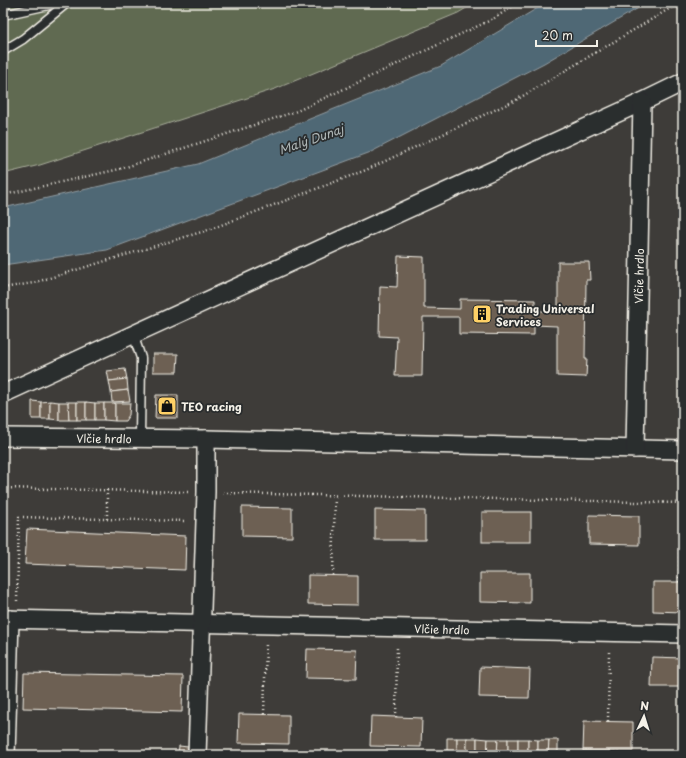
<svg xmlns="http://www.w3.org/2000/svg" width="686" height="758" font-family="'Playpen Sans',sans-serif">
<rect width="100%" height="100%" fill="#3e3c39"/>
<filter id="ink" filterUnits="userSpaceOnUse"><feTurbulence type="fractalNoise" baseFrequency=".025" numOctaves="2"/><feDisplacementMap in="SourceGraphic" scale="8" xChannelSelector="R" yChannelSelector="G"/><feConvolveMatrix kernelMatrix="1 2 1 2 8 2 1 2 1" color-interpolation-filters="sRGB"/></filter>
<g filter="url(#ink)">
<!-- green -->
<polygon fill="#606b51" stroke="#aaae9c" points="3,3 475,3 458,13 275,89 40,165 3,174"/>
<!-- water -->
<polygon fill="#506775" stroke="#929ea3" points="546,3 647,3 544,63 371,152 107,250 3,265 3,208 198,164 441,66"/>
<!-- building -->
<g fill="#6d6053" stroke="#f4f1e8">
<polygon points="398,256 424,257 424,308 460,309 460,299 535,300 535,311 558,311 558,262 589,262 590,280 586,280 585,359 587,359 586,377 557,376 557,326 534,325 534,335 459,334 459,317 423,317 422,376 395,376 397,337 379,336 380,286 397,287"/>
<polygon points="153,354 178,354 177,372 153,372"/>
<polygon points="125,369 127,379 109,381 107,371"/>
<polygon points="127,379 128,390 111,392 109,381"/>
<polygon points="128,390 130,401 112,402 111,392"/>
<polygon points="156,395 178,395 178,418 155,418"/>
<polygon points="32,401 41,402 41,419 32,419"/>
<polygon points="50,401 50,419 41,419 41,402"/>
<polygon points="50,401 59,402 59,420 50,419"/>
<polygon points="59,402 68,402 69,420 59,420"/>
<polygon points="68,402 77,402 77,420 69,420"/>
<rect x="77" y="402" width="9" height="18"/>
<polygon points="86,402 95,403 95,420 86,420"/>
<rect x="95" y="403" width="9" height="17"/>
<polygon points="104,403 115,403 115,421 104,420"/>
<polygon points="115,403 130,403 129,415 125,421 115,421"/>
<polygon points="242,507 292,508 292,537 242,536"/>
<polygon points="375,510 425,511 425,540 375,540"/>
<rect x="482" y="512" width="49" height="30"/>
<polygon points="589,515 639,516 639,545 589,544"/>
<polygon points="27,529 186,536 185,570 25,564"/>
<polygon points="480,573 530,573 530,603 480,602"/>
<polygon points="308,575 358,576 358,605 308,604"/>
<polygon points="653,582 683,582 683,612 653,611"/>
<polygon points="307,649 357,650 356,679 306,678"/>
<polygon points="652,657 683,658 683,687 651,687"/>
<polygon points="480,667 530,669 529,698 479,697"/>
<polygon points="24,673 183,676 182,712 23,708"/>
<polygon points="239,714 289,715 289,744 238,743"/>
<polygon points="371,716 422,718 421,747 370,746"/>
<polygon points="584,721 633,722 633,751 583,751"/>
<polygon points="447,738 457,738 457,755 447,754"/>
<rect x="457" y="738" width="10" height="17"/>
<rect x="467" y="738" width="10" height="17"/>
<polygon points="477,738 488,739 487,755 477,755"/>
<polygon points="488,739 498,739 497,755 487,755"/>
<polygon points="498,739 508,739 508,755 497,755"/>
<rect x="508" y="739" width="10" height="16"/>
<rect x="518" y="739" width="10" height="16"/>
<polygon points="528,739 538,740 538,755 528,755"/>
<polygon points="538,740 549,740 548,755 538,755"/>
<polygon points="549,740 558,740 558,755 548,755"/>
<polygon points="179,746 188,747 187,754 178,754"/>
</g>
<g fill="none" stroke-linecap="round" stroke-linejoin="round">
<!-- lane casing -->
<g stroke="#f4f1e8" stroke-width="11">
<g id="lane">
<polyline points="3,15 58,3"/>
<polyline points="3,51 23,39 67,3"/>
<polyline points="133,334 141,358 140,438"/>
</g>
</g>
<!-- street casing -->
<g stroke="#f4f1e8" stroke-width="20">
<g id="street">
<polyline points="3,394 642,102 683,82"/>
<path id="s1" d="M 3,437 L 206,439 L 683,450"/>
<path id="s2" d="M 635,449 L 642,102"/>
<path id="s3" d="M 3,619 L 683,634"/>
<polyline points="6,755 10,619"/>
<polyline points="197,755 206,492 206,439"/>
</g>
</g>
<!-- path -->
<g stroke="#f4f1e8" stroke-width="2.5" stroke-dasharray="1 3" stroke-linecap="butt">
<polyline points="3,195 120,169 297,111 493,19 518,3"/>
<polyline points="3,288 33,283 208,230 366,170 516,100 679,3"/>
<polyline points="3,488 188,492"/>
<polyline points="223,493 683,503"/>
<polyline points="107,519 107,490"/>
<polyline points="333,575 335,495"/>
<polyline points="679,582 681,503"/>
<polyline points="17,601 19,517 186,521"/>
<polyline points="264,714 266,643"/>
<polyline points="396,717 397,646"/>
<polyline points="608,721 609,651"/>
</g>
<!-- lane -->
<use href="#lane" stroke="#2a2d2e" stroke-width="8"/>
<!-- street -->
<use href="#street" stroke="#2a2d2e" stroke-width="17"/>
</g>
</g>
<!-- icons -->
<defs>
<g id="building-square" transform="scale(1)"><rect x="-9" y="-9" width="18" height="18" rx="4" fill="#ffd166" stroke="#2a2d2e"/><path d="M-4-6H4V6H1V3H-1V6H-4ZM-2.5-4.3h1.7v1.8h-1.7ZM.8-4.3h1.7v1.8H.8ZM-2.5-1h1.7V.8h-1.7ZM.8-1h1.7V.8H.8Z" fill="#111"/></g>
<g id="shop-square" transform="scale(1)"><rect x="-9" y="-9" width="18" height="18" rx="4" fill="#ffd166" stroke="#2a2d2e"/><path d="M-5-2.5h2.3a2.7 3.5 0 0 1 5.4 0H5L5.5 6h-11ZM-1.5-2.5h3a1.5 2.3 0 0 0-3 0Z" fill="#111"/></g>
</defs>
<g fill-rule="evenodd">
<use href="#building-square" x="482" y="314"/>
<use href="#shop-square" x="167" y="406"/>
</g>
<g text-anchor="middle" dominant-baseline="central" stroke-width="3.5" stroke-linejoin="round" paint-order="stroke">
<!-- street labels -->
<g font-size="11" fill="#f4f1e8" stroke="#2a2d2e">
<text stroke="none"><textPath href="#s2" startOffset="173">Vlčie hrdlo</textPath></text>
<text stroke="none"><textPath href="#s1" startOffset="101">Vlčie hrdlo</textPath></text>
<text stroke="none"><textPath href="#s3" startOffset="439">Vlčie hrdlo</textPath></text>
</g>
<!-- poi labels -->
<g font-size="11" font-weight="bold" fill="#f4f1e8" stroke="#2a2d2e" text-anchor="start">
<text x="496" y="308">Trading Universal<tspan x="496" dy="13">Services</tspan></text>
<text x="181" y="406">TEO racing</text>
</g>
<!-- water labels -->
<g font-size="12" font-style="italic" fill="#b2baba" stroke="#2a2d2e">
<text transform="translate(311 139) rotate(-19)">Malý Dunaj</text>
</g>
</g>
<!-- margin -->
<rect width="686" height="758" fill="none" stroke="#2a2d2e" stroke-width="16"/>
<rect x="8" y="8" width="670" height="742" fill="none" stroke="#f4f1e8" stroke-width="1.5" filter="url(#ink)"/>
<!-- north arrow -->
<g transform="translate(644 716) rotate(4)" stroke="#2a2d2e" stroke-width="3" paint-order="stroke">
<path d="M0-3L7 15L0 10L-7 15Z" fill="#f4f1e8"/>
<text y="-6" font-size="11" font-weight="bold" text-anchor="middle" fill="#f4f1e8">N</text>
</g>
<!-- scale -->
<path d="M536 40v6h61v-6" fill="none" stroke="#f4f1e8" stroke-width="2"/>
<text x="542" y="40" font-size="12" fill="#f4f1e8" stroke="#2a2d2e" stroke-width="3" paint-order="stroke">20 m</text>
</svg>
